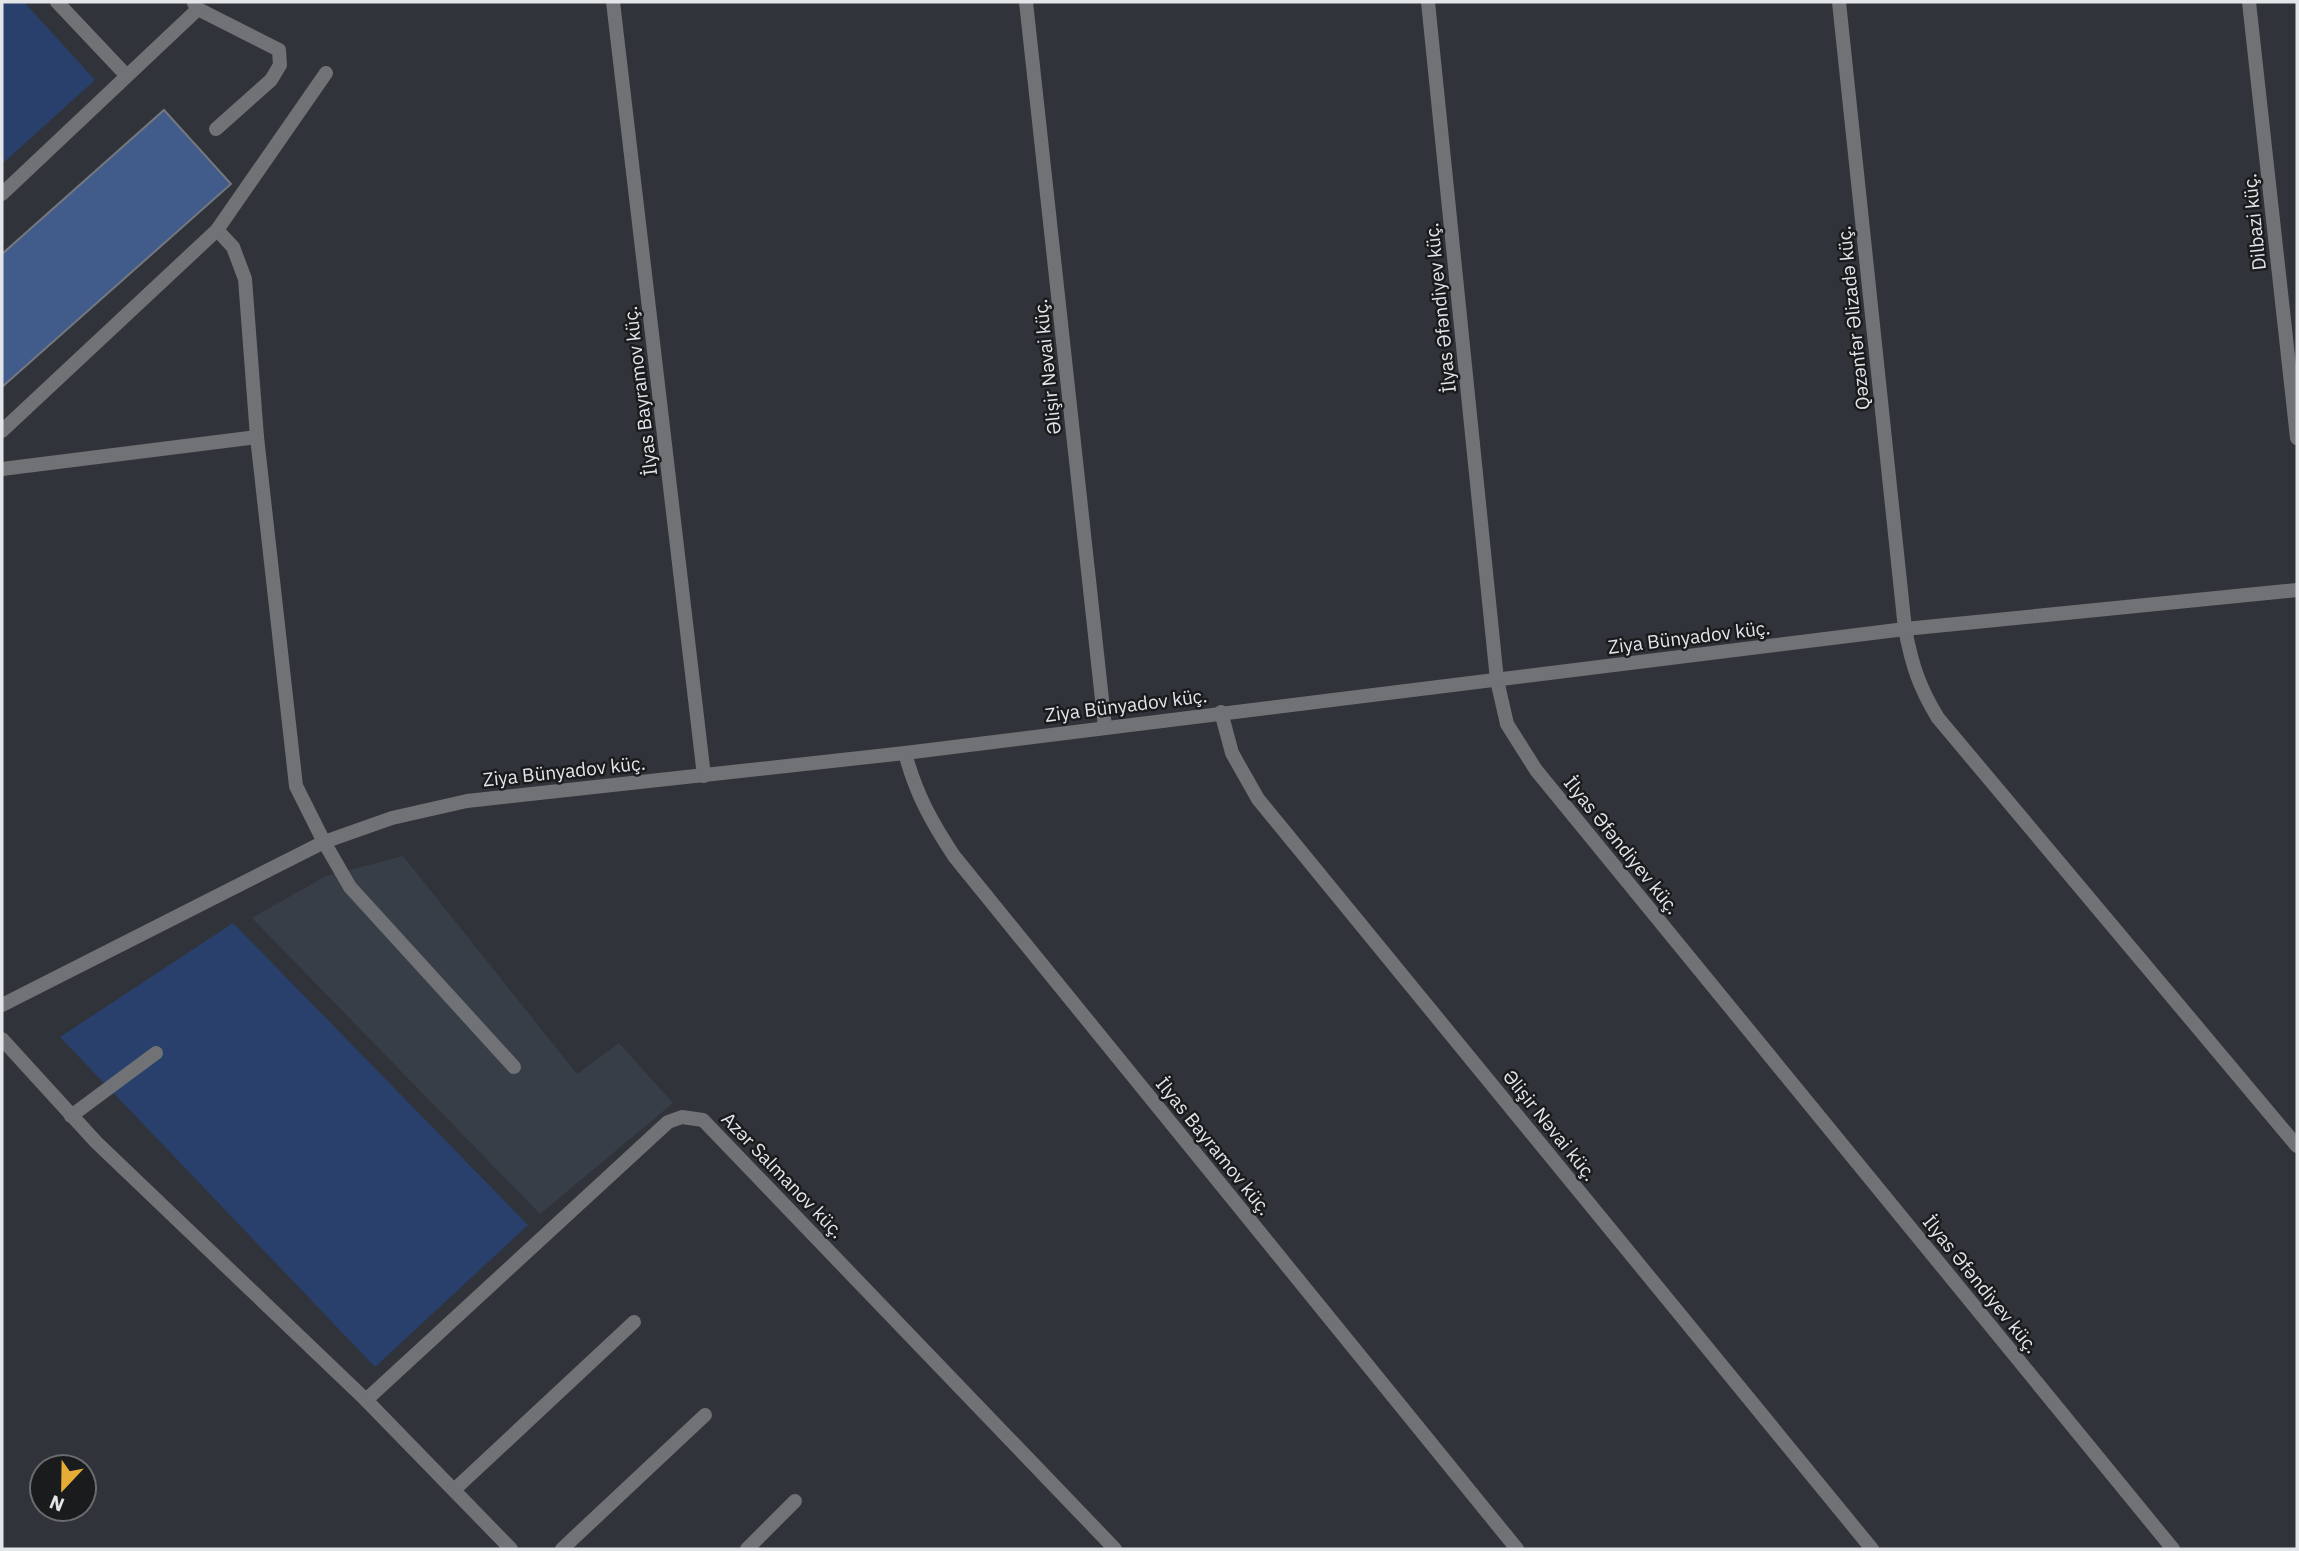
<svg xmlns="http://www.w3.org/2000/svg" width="2299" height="1551" font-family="'IBM Plex Sans',sans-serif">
<rect width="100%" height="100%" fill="#303339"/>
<!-- built -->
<polygon fill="#373e48" points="403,856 577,1074 619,1043 673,1103 540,1214 252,918 326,876"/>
<!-- green -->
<g fill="#28406b">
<polygon points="2,2 24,2 95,80 2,164"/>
<polygon points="233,923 528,1225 375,1367 60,1037"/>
</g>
<!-- building -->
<polygon fill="#415b8a" stroke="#74787e" stroke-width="2" points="164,110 231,184 2,387 2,254"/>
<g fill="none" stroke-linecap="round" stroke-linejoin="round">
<!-- lane -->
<g stroke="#717275" stroke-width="14">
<polyline points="57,2 126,75"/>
<polyline points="194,3 198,9 279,50 280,65 271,80 216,129"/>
<polyline points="2,194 198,9"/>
<path d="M 1905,629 C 1912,665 1919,687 1938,718 L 2297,1146"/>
<polyline points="324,842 350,887 514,1067"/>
<polyline points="71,1116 156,1053"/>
</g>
<!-- street -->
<g stroke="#717275" stroke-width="14">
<polyline points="613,2 704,776"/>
<polyline points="1026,2 1105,727"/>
<polyline points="1428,2 1497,680 1507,724 1536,770 2173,1549"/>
<polyline points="1839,2 1905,629"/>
<polyline points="2249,2 2297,438"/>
<polyline points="217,230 233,247 245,279 257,437 296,786 324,842"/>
<polyline points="2,431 217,230 326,73"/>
<polyline points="2,469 257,437"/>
<polyline points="1221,712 1232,753 1258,799 1872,1549"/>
<path d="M 905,753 C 916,794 931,821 954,856 L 1517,1549"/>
<polyline points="2,1005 324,842 392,818 467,801 905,753 1905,629 2297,590"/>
<polyline points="2,1039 96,1142 366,1400 511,1549"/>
<polyline points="366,1400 668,1122 682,1117 703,1120 1115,1549"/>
<polyline points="454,1490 634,1322"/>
<polyline points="562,1549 705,1415"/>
<polyline points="747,1549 795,1501"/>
</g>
</g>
<g text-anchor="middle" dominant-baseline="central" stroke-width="5" stroke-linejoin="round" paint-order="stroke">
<!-- street labels -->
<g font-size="19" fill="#e3e6e9" stroke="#191b1d">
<text transform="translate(2254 222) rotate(-96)">Dilbazi küç.</text>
<text transform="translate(1440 308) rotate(-96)">İlyas Əfəndiyev küç.</text>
<text transform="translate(1853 318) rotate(-96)">Qəzənfər Əlizadə küç.</text>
<text transform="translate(1047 367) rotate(-96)">Əlişir Nəvai küç.</text>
<text transform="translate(640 391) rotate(-97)">İlyas Bayramov küç.</text>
<text transform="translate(1689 637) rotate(-7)">Ziya Bünyadov küç.</text>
<text transform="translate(1126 705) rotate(-7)">Ziya Bünyadov küç.</text>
<text transform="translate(564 771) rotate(-6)">Ziya Bünyadov küç.</text>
<text transform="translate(1622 845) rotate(51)">İlyas Əfəndiyev küç.</text>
<text transform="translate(1550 1125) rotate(51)">Əlişir Nəvai küç.</text>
<text transform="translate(1214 1146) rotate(51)">İlyas Bayramov küç.</text>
<text transform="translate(783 1175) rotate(46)">Azər Salmanov küç.</text>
<text transform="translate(1981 1284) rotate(51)">İlyas Əfəndiyev küç.</text>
</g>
</g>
<!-- border -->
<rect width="2299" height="1551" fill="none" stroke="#e3e6e9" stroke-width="7"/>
<!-- north arrow -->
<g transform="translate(63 1488) rotate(202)"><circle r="33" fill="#191b1d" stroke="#6a6c6f" stroke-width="2"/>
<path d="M0-5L12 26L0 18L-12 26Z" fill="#e5ad36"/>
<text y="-10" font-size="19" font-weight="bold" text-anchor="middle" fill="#e3e6e9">N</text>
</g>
</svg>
